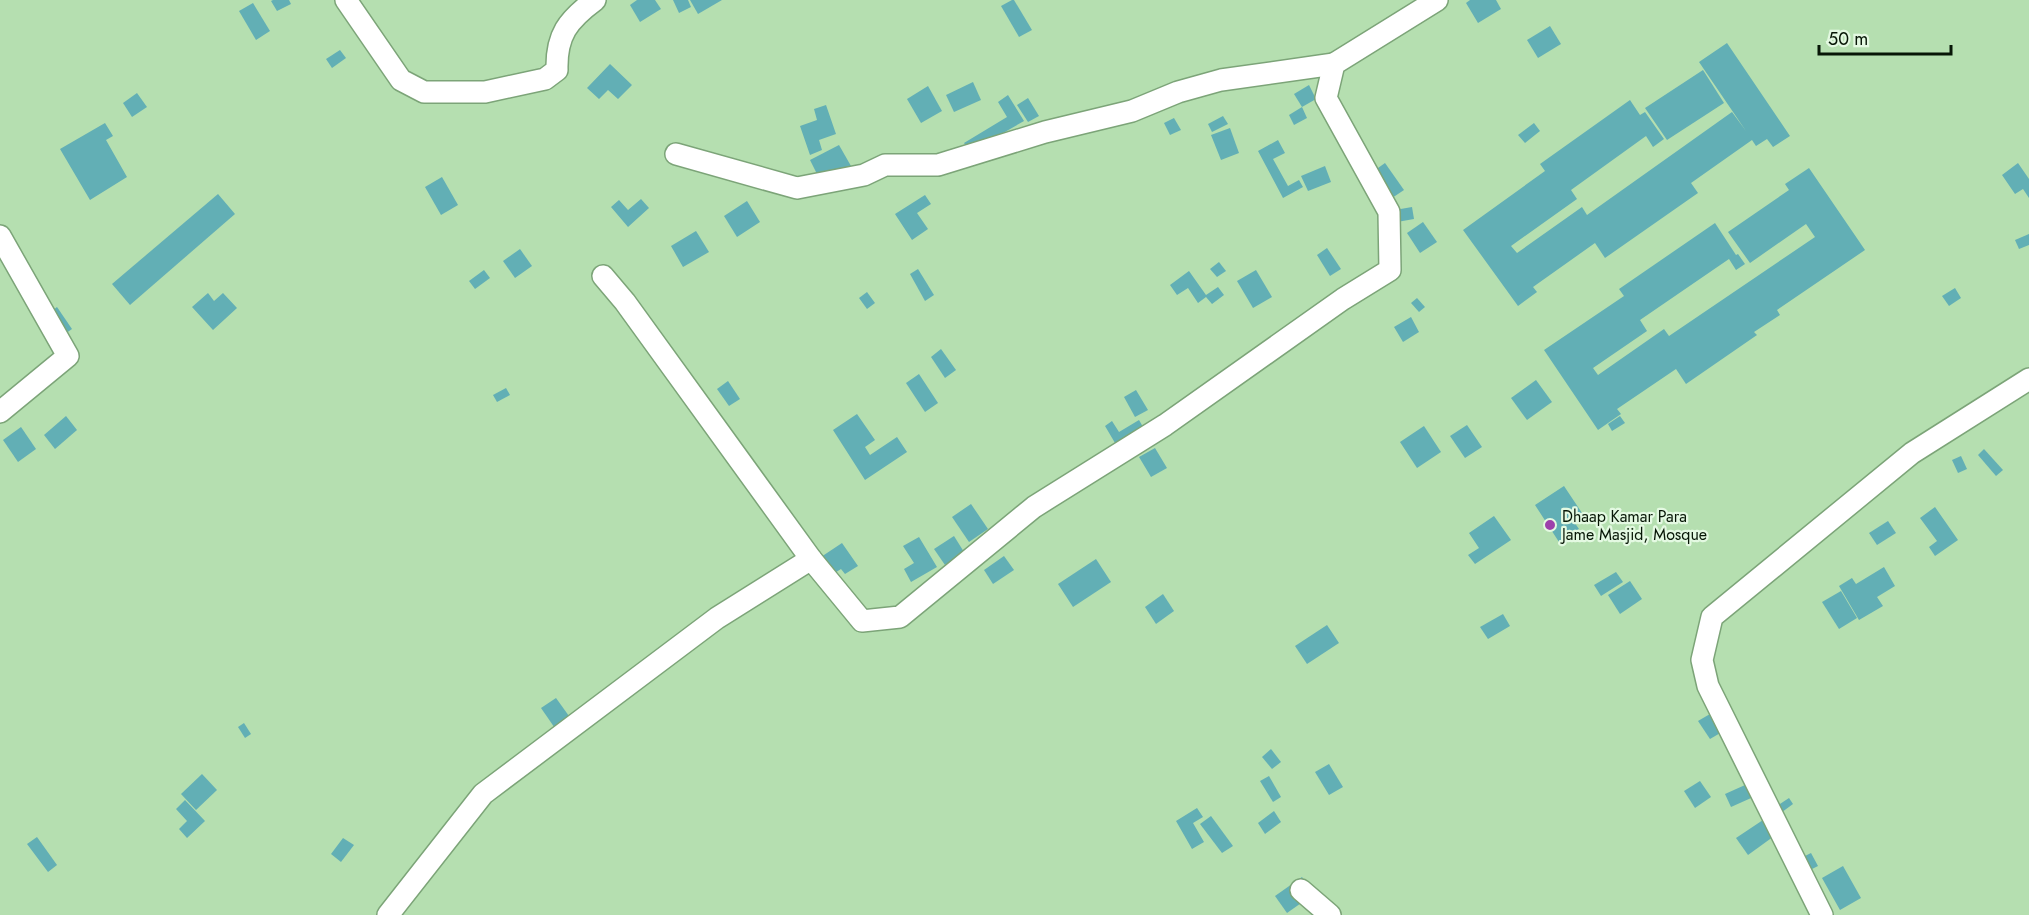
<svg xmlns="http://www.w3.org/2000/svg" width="2029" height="915" font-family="Jost,sans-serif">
<rect width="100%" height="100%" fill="#b5dfb0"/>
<!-- building -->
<g fill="#62afb5">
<polygon points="273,0 289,0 291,4 277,11 271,1"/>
<polygon points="637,0 655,0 661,9 640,22 630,5"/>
<polygon points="673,0 688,0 691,7 679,13"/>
<polygon points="690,0 722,0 698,14"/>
<polygon points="1012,0 1014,0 1032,30 1019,37 1001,6"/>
<polygon points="1470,0 1496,0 1501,9 1478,23 1466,3"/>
<polygon points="253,3 270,31 256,40 239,11"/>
<polygon points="1550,26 1561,44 1538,58 1527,40"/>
<polygon points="1727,43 1790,136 1773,147 1767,139 1756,146 1752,140 1691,183 1698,193 1605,258 1595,243 1533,287 1537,292 1518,306 1463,230 1545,171 1540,164 1630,100 1640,115 1645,112 1664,139 1653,147 1646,136 1571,190 1577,199 1511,246 1517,253 1582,207 1587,215 1732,112 1746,131 1699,62"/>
<polygon points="340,50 346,58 332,68 326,59"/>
<polygon points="610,64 632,85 618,99 608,90 599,99 587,88"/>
<polygon points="1703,70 1724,103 1667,140 1645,108"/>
<polygon points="973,82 981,100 954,112 946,95"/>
<polygon points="1309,85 1316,99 1302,107 1294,94"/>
<polygon points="928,86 942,111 921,123 907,99"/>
<polygon points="137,93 147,107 132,117 123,103"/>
<polygon points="1008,95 1024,121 970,152 964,143 1007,117 998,102"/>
<polygon points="1028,98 1039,116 1028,122 1017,105"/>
<polygon points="826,105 836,134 819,140 822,150 810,155 800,126 817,120 814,109"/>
<polygon points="1302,107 1307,118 1294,125 1289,115"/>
<polygon points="1223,116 1228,124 1212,132 1208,124"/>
<polygon points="1174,118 1181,130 1170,135 1164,123"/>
<polygon points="105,123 113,136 106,140 127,177 90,200 60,149"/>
<polygon points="1534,123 1540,131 1525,143 1518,135"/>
<polygon points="1230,128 1239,153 1221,160 1211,135"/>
<polygon points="1278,140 1285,153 1273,159 1288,186 1299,180 1303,187 1283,198 1258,151"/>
<polygon points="839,145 851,166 821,182 810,160"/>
<polygon points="1385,163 1404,190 1389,200 1371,173"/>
<polygon points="2018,163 2029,179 2029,198 2023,189 2015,194 2002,175"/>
<polygon points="1325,166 1331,182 1308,191 1301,176"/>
<polygon points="1809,168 1865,250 1777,310 1780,315 1754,332 1757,335 1686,384 1676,369 1617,409 1621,414 1598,430 1544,350 1624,296 1619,289 1715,223 1736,255 1738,254 1745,264 1736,270 1729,259 1640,320 1647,331 1593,368 1598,375 1664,329 1669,336 1815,237 1806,224 1750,263 1728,232 1789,190 1785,184"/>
<polygon points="442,177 458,205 441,215 425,187"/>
<polygon points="218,194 235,214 130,305 112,284"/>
<polygon points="925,195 931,204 917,213 928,229 912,240 895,214"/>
<polygon points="641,199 649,208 628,227 611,207 619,200 628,210"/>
<polygon points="747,201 760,222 737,237 724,216"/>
<polygon points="1412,207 1414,219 1397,222 1395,210"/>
<polygon points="1423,222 1437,242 1420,253 1407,233"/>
<polygon points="696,231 709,252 683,267 671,246"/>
<polygon points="2029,234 2029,245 2019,249 2015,240"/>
<polygon points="1327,248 1341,269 1330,276 1317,255"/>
<polygon points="520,249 532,266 515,278 503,261"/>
<polygon points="1219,262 1226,271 1217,277 1210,269"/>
<polygon points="918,269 934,295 925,301 910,274"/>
<polygon points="484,270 490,278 475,289 469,281"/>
<polygon points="1256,270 1272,297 1253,308 1237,281"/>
<polygon points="1189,271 1206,295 1218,287 1224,295 1212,304 1206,297 1198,303 1188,288 1177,295 1170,285"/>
<polygon points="1955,288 1961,298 1949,306 1942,296"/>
<polygon points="867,292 875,303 867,309 859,298"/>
<polygon points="208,293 214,301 223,293 237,308 213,330 192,307"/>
<polygon points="1417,298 1425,307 1419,312 1411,303"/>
<polygon points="57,307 72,329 59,338 45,316"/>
<polygon points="1411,317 1419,332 1403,342 1394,327"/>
<polygon points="941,349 956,370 945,378 931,357"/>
<polygon points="919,374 938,403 925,412 906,383"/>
<polygon points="1536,380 1552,402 1527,420 1511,398"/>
<polygon points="728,381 740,399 729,406 717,389"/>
<polygon points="506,388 510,395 497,402 493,395"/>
<polygon points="1136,390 1148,410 1135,417 1124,397"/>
<polygon points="857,414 875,440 865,447 870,455 897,437 907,452 865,480 833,430"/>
<polygon points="66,416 77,430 55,449 44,435"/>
<polygon points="1620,416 1625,423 1612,431 1608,424"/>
<polygon points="1139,420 1146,432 1118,448 1105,426 1112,421 1119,432"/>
<polygon points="1467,425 1482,447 1465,458 1450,436"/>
<polygon points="1424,426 1441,452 1417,468 1400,442"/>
<polygon points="21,427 36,449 18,462 3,440"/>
<polygon points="1155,448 1167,468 1151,477 1139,457"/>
<polygon points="1984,449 2003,470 1996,476 1978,455"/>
<polygon points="1961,456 1967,469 1958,473 1952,460"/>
<polygon points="1564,486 1582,513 1572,519 1579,529 1559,542 1535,505"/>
<polygon points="971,504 988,529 969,542 952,517"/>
<polygon points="1935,507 1958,540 1935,556 1929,547 1937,541 1920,518"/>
<polygon points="1494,516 1511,540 1475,564 1468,555 1479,548 1469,533"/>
<polygon points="1888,521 1896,533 1877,545 1869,533"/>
<polygon points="954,536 964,552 945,565 934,549"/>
<polygon points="919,537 937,567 911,582 904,569 914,563 903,546"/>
<polygon points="842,543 858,566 845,574 841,569 830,576 818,559"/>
<polygon points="1004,556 1014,570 993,584 984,570"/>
<polygon points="1096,559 1111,582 1073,607 1058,584"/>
<polygon points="1884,567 1895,586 1877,597 1883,606 1859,620 1839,586 1852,578 1856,584"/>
<polygon points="1616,572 1623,582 1601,596 1594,585"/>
<polygon points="1630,581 1642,599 1620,614 1608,595"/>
<polygon points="1841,591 1857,618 1839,629 1822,602"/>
<polygon points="1163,594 1174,611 1156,624 1145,607"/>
<polygon points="1503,614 1510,626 1488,639 1480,627"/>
<polygon points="1327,625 1339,643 1307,664 1295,646"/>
<polygon points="556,698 574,723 559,734 541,708"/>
<polygon points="1710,714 1722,732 1710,739 1698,721"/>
<polygon points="244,723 251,734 245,738 238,727"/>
<polygon points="1271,749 1281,762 1272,769 1262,757"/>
<polygon points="1329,764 1343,787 1329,795 1315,772"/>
<polygon points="202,774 217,790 196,810 181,794"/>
<polygon points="1269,776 1281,797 1273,802 1260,781"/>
<polygon points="1700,781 1711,797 1695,808 1684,791"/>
<polygon points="1754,781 1760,794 1731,807 1725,794"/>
<polygon points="1789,798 1793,804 1778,815 1774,808"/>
<polygon points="185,800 205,821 187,838 179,829 187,821 176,809"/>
<polygon points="1197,808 1203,817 1193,823 1204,842 1192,849 1176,821"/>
<polygon points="1274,811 1281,822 1265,834 1258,823"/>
<polygon points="1211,816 1233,846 1222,853 1200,824"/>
<polygon points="1766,818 1777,834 1748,855 1736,838"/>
<polygon points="37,837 57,865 48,872 27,844"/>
<polygon points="343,838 354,845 341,862 331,854"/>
<polygon points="1811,853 1818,866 1810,870 1803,857"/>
<polygon points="1843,866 1861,898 1840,910 1822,878"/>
<polygon points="1302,877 1314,894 1287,913 1275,896"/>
</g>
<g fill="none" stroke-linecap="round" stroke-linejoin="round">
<!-- minor casing -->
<g stroke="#7ca478" stroke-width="24">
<g id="minor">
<path d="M 346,0 L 401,80 L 424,92 L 485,92 L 545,79 L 557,70 C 556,35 568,20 595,0"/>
<polyline points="676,154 797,188 864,175 885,165 938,165 1045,132 1132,111 1178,92 1221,80 1334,64"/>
<polyline points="0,236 68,356 0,412"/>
<polyline points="603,276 625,302 811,559"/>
<polyline points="1301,890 1330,915"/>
<polyline points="388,915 483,794 717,618 811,559 862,621 900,617 1034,507 1165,425 1343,299 1390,270 1389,212 1326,98 1334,64 1437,0"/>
<polyline points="1822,915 1708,686 1702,660 1712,617 1912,453 2029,379"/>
</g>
</g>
<!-- minor -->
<use href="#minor" stroke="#fff" stroke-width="21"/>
</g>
<!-- markers -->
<circle fill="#9d41ab" stroke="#e4f9e2" stroke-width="2" cx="1550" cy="525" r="6"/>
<g text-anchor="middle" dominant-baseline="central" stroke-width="4.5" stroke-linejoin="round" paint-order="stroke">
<!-- poi labels -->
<g font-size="16" fill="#071606" stroke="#e4f9e2" text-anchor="start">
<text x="1562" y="516">Dhaap Kamar Para<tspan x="1562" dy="18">Jame Masjid, Mosque</tspan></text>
</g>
</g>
<!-- scale -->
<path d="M1819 45v9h132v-9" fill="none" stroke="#071606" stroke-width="3"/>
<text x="1828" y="45" font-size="18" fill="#071606" stroke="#e4f9e2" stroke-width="4.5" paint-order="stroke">50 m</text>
</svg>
